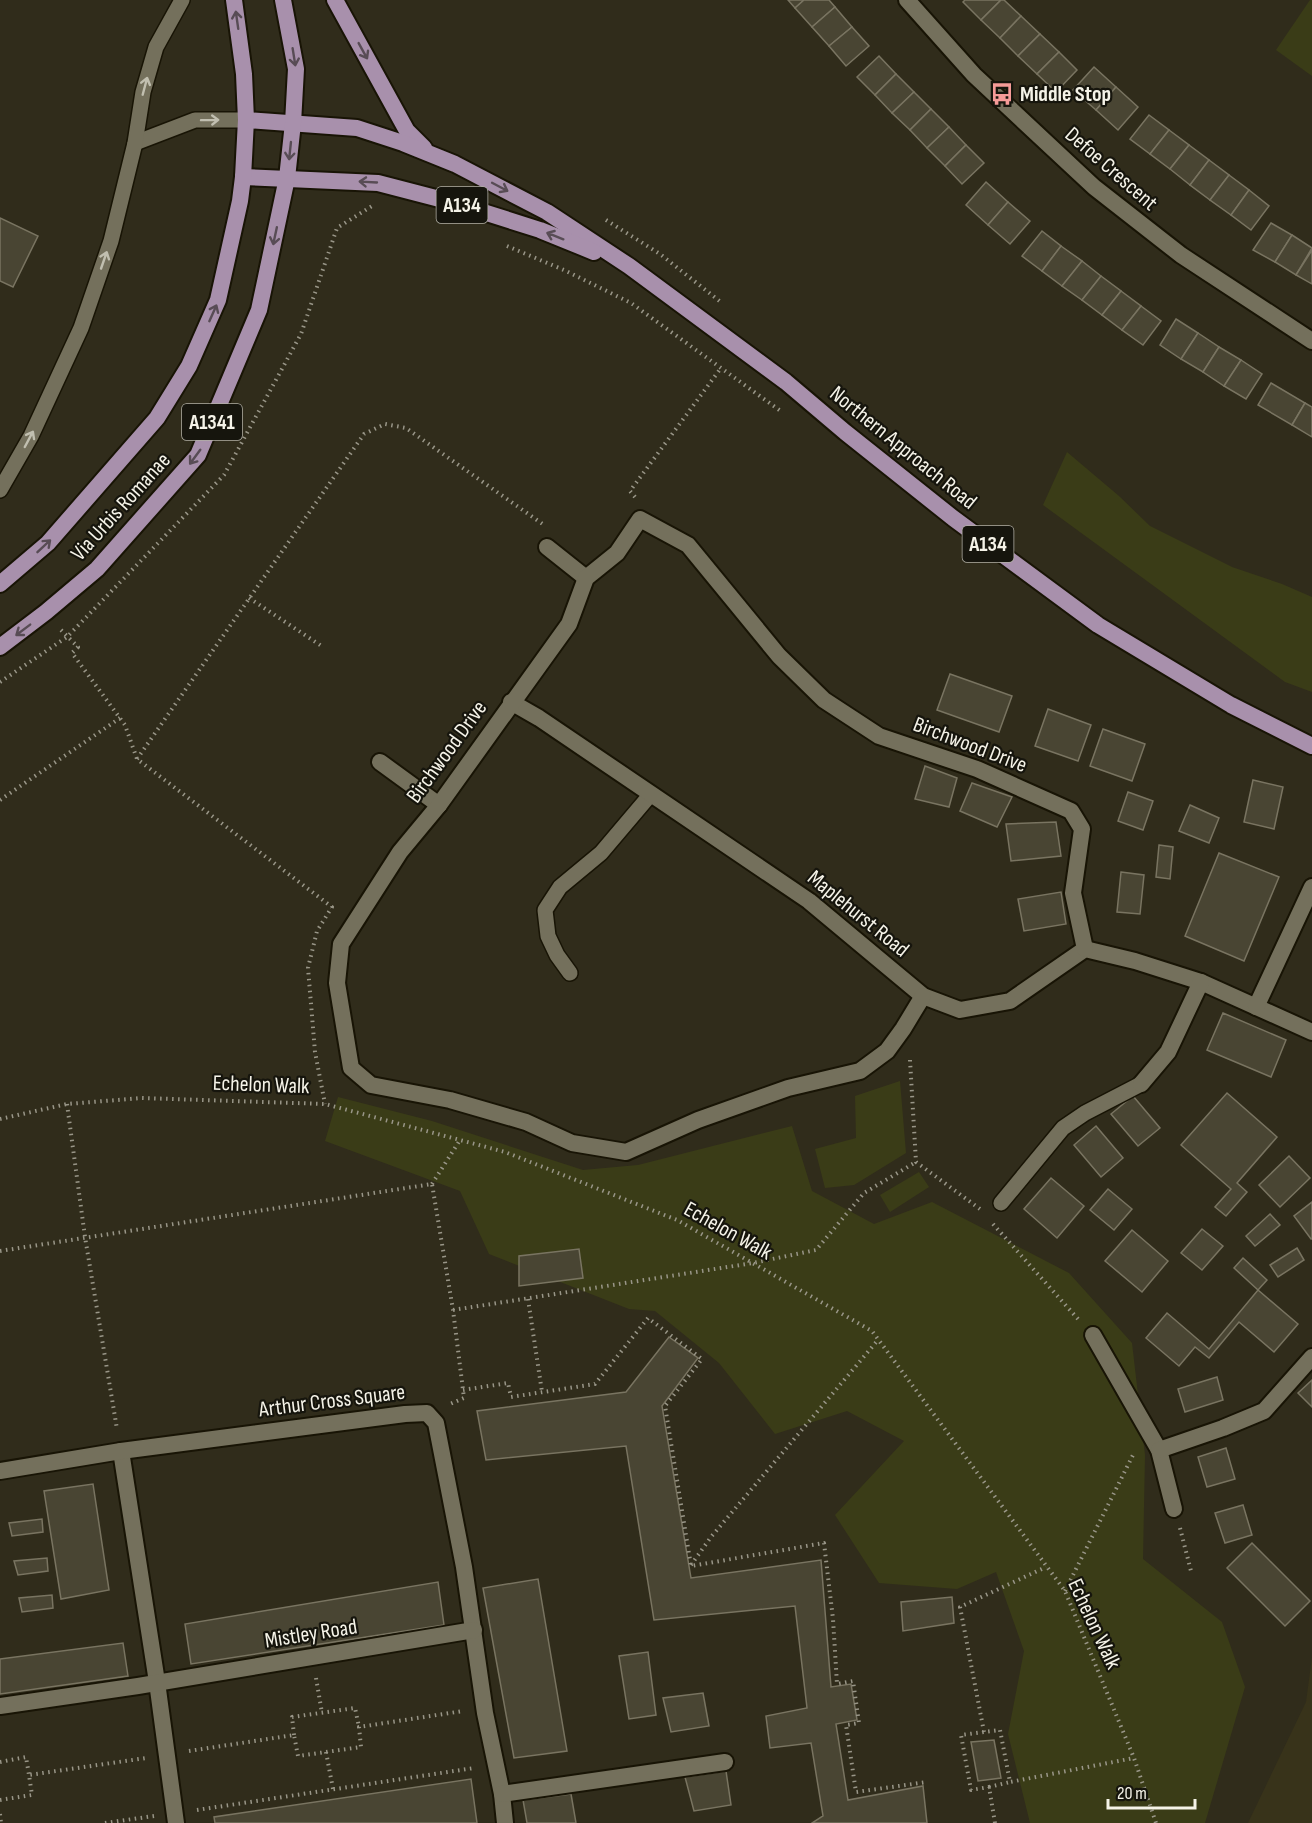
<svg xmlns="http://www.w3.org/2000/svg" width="1312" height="1823" font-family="'Sofia Sans Condensed',sans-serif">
<rect width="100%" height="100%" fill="#302c1b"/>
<!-- built -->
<polygon fill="#38331a" points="1312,1657 1312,1823 1248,1823 1306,1702"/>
<!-- green -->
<g fill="#3a3c17">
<polygon points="1310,0 1312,0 1312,76 1276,50"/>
<polygon points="1067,452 1119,496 1150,526 1232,567 1282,584 1312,597 1312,692 1285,682 1043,505"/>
<polygon points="900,1081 906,1153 854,1185 825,1188 815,1149 856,1138 855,1096"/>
<polygon points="338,1097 432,1121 583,1170 638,1165 792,1126 812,1191 874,1224 932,1202 1069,1273 1132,1343 1145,1455 1143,1559 1222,1622 1245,1687 1205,1823 1030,1823 1008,1734 1024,1651 996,1572 957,1589 879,1583 835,1515 904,1441 847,1411 775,1434 719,1363 655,1311 629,1309 489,1254 460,1191 325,1141"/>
<polygon points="919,1172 929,1187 890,1212 880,1195"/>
</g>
<!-- building -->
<g fill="#494533" stroke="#797461" stroke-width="1.5">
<polygon points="788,0 804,0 795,8"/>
<polygon points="804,0 829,0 835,7 812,27 795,8"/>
<polygon points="965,0 1001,0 981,20 963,2"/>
<polygon points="1001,0 1004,0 1021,16 1000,38 981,20"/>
<polygon points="835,7 852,27 829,46 812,27"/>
<polygon points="1021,16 1040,34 1018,56 1000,38"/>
<polygon points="852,27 869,46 846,66 829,46"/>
<polygon points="1040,34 1059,52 1037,74 1018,56"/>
<polygon points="1059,52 1077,70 1056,92 1037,74"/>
<polygon points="879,56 896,74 875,95 857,77"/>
<polygon points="1094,67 1116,87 1096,110 1073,90"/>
<polygon points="896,74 914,92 892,113 875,95"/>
<polygon points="1116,87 1138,107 1118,130 1096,110"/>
<polygon points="914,92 931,109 910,130 892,113"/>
<polygon points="931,109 949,127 927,148 910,130"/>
<polygon points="1149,115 1169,130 1150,154 1130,139"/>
<polygon points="949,127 966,145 945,166 927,148"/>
<polygon points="1169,130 1189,145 1170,169 1150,154"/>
<polygon points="966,145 984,163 962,184 945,166"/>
<polygon points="1189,145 1209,160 1190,185 1170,169"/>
<polygon points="1209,160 1229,175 1210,200 1190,185"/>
<polygon points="1229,175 1249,190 1231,215 1210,200"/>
<polygon points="986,182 1008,202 988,225 966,205"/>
<polygon points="1249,190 1269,206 1251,230 1231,215"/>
<polygon points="1008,202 1030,221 1010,244 988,225"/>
<polygon points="0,218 38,236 13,287 0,281"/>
<polygon points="1271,223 1292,235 1275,262 1253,250"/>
<polygon points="1042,231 1061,246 1042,271 1022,256"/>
<polygon points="1292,235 1312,248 1296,275 1275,262"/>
<polygon points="1061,246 1082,261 1062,286 1042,271"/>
<polygon points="1312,250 1312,284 1296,275"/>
<polygon points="1082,261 1101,276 1082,300 1062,286"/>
<polygon points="1101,276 1121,291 1102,315 1082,300"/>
<polygon points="1121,291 1141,306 1122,330 1102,315"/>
<polygon points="1141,306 1161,321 1143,345 1122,330"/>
<polygon points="1176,319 1198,333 1181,359 1160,345"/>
<polygon points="1198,333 1219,347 1203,372 1181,359"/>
<polygon points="1219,347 1241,360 1224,386 1203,372"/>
<polygon points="1241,360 1262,374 1246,399 1224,386"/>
<polygon points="1271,383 1305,403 1292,425 1258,405"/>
<polygon points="1305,403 1312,407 1312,437 1292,425"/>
<polygon points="950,674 1012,696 999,732 937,710"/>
<polygon points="1048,709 1091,725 1078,761 1035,746"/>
<polygon points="1103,729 1145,744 1132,781 1090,766"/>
<polygon points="925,766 957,778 949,807 915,799"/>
<polygon points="1253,780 1283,787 1274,829 1244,822"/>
<polygon points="972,783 1012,797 997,827 960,811"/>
<polygon points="1128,792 1153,801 1143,830 1118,821"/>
<polygon points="1190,805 1219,818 1209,843 1179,831"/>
<polygon points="1056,822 1061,856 1011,861 1006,824"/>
<polygon points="1159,845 1173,847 1170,879 1156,877"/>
<polygon points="1219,853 1279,877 1244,961 1185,936"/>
<polygon points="1121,872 1144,875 1140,914 1117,912"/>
<polygon points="1061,892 1066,924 1024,931 1018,899"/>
<polygon points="1223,1013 1286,1040 1271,1077 1207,1050"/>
<polygon points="1227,1093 1277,1137 1237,1183 1247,1192 1226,1216 1215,1207 1231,1189 1181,1145"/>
<polygon points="1133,1096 1160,1128 1138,1146 1111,1114"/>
<polygon points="1096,1126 1123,1158 1101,1177 1074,1145"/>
<polygon points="1289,1156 1310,1178 1280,1207 1259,1185"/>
<polygon points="1051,1178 1084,1206 1057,1238 1024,1209"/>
<polygon points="1108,1189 1132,1209 1114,1230 1090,1210"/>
<polygon points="1312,1202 1312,1239 1311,1239 1294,1216"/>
<polygon points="1270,1214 1280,1225 1255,1246 1246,1236"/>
<polygon points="1202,1229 1223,1246 1202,1270 1181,1253"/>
<polygon points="1132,1230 1168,1261 1142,1292 1105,1261"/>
<polygon points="1297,1248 1304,1260 1278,1277 1270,1265"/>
<polygon points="579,1249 583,1278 519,1286 519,1256"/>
<polygon points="1243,1258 1267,1280 1258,1290 1234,1268"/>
<polygon points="1258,1290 1298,1324 1274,1352 1239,1322 1209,1358 1195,1347 1179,1366 1146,1338 1167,1313 1209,1349"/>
<polygon points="669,1337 698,1358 662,1406 691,1578 821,1560 831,1687 851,1684 857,1720 836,1724 848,1800 923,1786 927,1823 812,1823 823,1816 811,1743 770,1748 766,1716 807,1708 795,1606 654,1620 626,1446 486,1460 477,1411 626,1392"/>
<polygon points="1217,1377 1223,1400 1185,1412 1178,1389"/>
<polygon points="1312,1380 1312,1407 1298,1393"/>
<polygon points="1226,1448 1235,1479 1207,1487 1198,1457"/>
<polygon points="93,1484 109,1590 61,1599 44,1491"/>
<polygon points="1243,1505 1252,1535 1225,1543 1215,1513"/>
<polygon points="42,1519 43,1532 12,1536 9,1523"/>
<polygon points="1252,1543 1310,1601 1285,1626 1227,1568"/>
<polygon points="47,1558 48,1571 18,1575 14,1561"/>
<polygon points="538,1579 567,1751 514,1758 483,1588"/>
<polygon points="438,1582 444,1625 191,1664 185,1624"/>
<polygon points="52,1595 53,1608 22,1612 19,1598"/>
<polygon points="952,1597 954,1623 903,1631 901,1602"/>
<polygon points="123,1643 128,1676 0,1694 0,1659"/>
<polygon points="648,1652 656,1715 629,1719 619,1656"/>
<polygon points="703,1693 709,1726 671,1732 663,1698"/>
<polygon points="994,1740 1001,1778 978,1781 971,1742"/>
<polygon points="726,1771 731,1805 694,1811 685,1777"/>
<polygon points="471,1779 477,1823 215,1823 214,1817"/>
<polygon points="571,1794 576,1823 527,1823 523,1800"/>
</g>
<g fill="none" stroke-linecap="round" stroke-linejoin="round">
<!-- service casing -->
<g stroke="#181405" stroke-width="18">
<g id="service">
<polyline points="135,143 195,120 246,120"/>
<polyline points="0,490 31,436 81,328 111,241 135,143 143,92 156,47 182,0"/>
<polyline points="570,973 557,955 548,936 545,910 560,887 601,853 651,794"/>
<polyline points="1001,1203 1063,1128 1085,1113 1141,1084"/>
</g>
</g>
<!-- minor casing -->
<g stroke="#181405" stroke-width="20">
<g id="minor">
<polyline points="907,0 974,75 1094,187 1181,255 1312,341"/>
<polyline points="547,547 586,578"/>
<polyline points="511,702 539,718 809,901 923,996 960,1010 1010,1001 1085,949 1135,961 1201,982 1312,1032"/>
<polyline points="380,762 439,805"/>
<polyline points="923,996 903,1029 887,1051 860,1071 788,1088 698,1120 626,1152 572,1143 526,1122 450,1100 371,1085 351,1068 337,983 341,944 400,852 439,805 569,624 586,578 617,553 640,519 688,545 779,656 824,700 879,736 977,769 1071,811 1082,829 1073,893 1085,949"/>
<polyline points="1256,1007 1312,887"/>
<polyline points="1141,1084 1168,1052 1201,982"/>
<polyline points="1093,1335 1159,1450 1174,1509"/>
<polyline points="1159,1450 1223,1428 1264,1411 1312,1357"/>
<polyline points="121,1451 157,1682 176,1823"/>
<polyline points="0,1471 121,1451 405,1414 427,1413 436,1423 464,1567 485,1713 502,1794 505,1823"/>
<polyline points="0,1706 138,1686 474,1630"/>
<polyline points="502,1794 725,1762"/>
</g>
</g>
<!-- primary casing -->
<g stroke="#181405" stroke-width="20">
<g id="primary">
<polyline points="335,0 407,131 424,148"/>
<polyline points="246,120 357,128 403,143 455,164 547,212 629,266 786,382 845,432 953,518 1098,625 1231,705 1312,746"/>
<polyline points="243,177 378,183 455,203 540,230 594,252"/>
<polyline points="0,584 48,543 157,418 189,366 218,300 240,201 243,177 246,120 244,74 234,0"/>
<polyline points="0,647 46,612 97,569 198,455 259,310 287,178 293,123 296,69 283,0"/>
</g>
</g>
<!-- path -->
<g stroke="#999688" stroke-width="4" stroke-dasharray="1.5 4.5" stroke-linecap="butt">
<polyline points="606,220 660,254 722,303"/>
<polyline points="507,246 564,270 631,303 782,412"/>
<polyline points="635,497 630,491 721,368"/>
<polyline points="249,598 323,647"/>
<polyline points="61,630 78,647 72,653 125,725 137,759 332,907 317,931 308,968 315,1052 325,1104"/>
<polyline points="0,682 67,637 224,475 301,334 337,228 372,206"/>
<polyline points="137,759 364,434 385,424 406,428 544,525"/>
<polyline points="0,800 120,718"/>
<polyline points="910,1060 916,1162 980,1209"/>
<polyline points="67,1104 85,1237 117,1429"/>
<polyline points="0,1119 67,1104 142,1098 325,1104 505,1152 677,1220 872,1331 1065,1591 1134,1758 1156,1823"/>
<polyline points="432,1184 460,1140"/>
<polyline points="993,1224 1078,1319"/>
<polyline points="0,1251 432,1184 453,1310 464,1398 450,1404"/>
<polyline points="528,1299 542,1392"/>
<polyline points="453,1310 753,1263 816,1250 864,1193 916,1162"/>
<polyline points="463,1390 508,1383 511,1397 595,1384 648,1318 702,1359 665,1406 691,1566 824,1543 833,1619 837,1684 853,1681 859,1723 846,1725 856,1792 927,1782"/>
<polyline points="1180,1528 1191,1571"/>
<polyline points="691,1565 711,1537 878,1340"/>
<polyline points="1065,1591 1134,1453"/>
<polyline points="316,1678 322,1713"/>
<polyline points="984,1732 960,1607 1046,1567"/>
<polyline points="294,1735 292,1717 355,1708 359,1727"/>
<polyline points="189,1751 294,1735 298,1756 361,1747 359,1727 463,1711"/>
<polyline points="326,1752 333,1789"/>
<polyline points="0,1762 26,1757 29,1775"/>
<polyline points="989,1787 1010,1782"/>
<polyline points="0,1800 32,1795 29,1775 146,1758"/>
<polyline points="197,1810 474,1768"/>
<polyline points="0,1814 1,1823"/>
<polyline points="105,1823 154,1816"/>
<polyline points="995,1823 989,1787 971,1790 961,1735 1000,1730 1010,1782 1134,1758"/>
</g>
<!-- service -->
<use href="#service" stroke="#74705c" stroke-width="15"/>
<!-- minor -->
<use href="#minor" stroke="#74705c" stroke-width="16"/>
<!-- primary -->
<use href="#primary" stroke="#a890ac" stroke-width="16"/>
</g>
<!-- one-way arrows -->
<defs><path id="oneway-shaft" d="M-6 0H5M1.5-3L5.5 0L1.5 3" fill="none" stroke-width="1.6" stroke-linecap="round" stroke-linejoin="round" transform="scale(1.5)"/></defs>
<g stroke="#584c55">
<use href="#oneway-shaft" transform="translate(237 20) rotate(-98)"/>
<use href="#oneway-shaft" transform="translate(363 51) rotate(61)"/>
<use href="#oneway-shaft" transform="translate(294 57) rotate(81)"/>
<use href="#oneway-shaft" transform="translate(290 151) rotate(96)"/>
<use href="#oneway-shaft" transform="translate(368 182) rotate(-177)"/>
<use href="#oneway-shaft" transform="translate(500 187) rotate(28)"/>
<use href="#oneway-shaft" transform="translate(275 236) rotate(102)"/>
<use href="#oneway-shaft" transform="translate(555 236) rotate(-158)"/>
<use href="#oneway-shaft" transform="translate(213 313) rotate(-66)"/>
<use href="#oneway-shaft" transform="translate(195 457) rotate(126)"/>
<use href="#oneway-shaft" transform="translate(44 546) rotate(-43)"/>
<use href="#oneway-shaft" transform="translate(23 630) rotate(143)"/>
</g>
<g stroke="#c1bfb0">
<use href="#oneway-shaft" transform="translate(145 86) rotate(-75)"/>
<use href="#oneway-shaft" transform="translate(210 120) rotate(-1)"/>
<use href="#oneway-shaft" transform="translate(104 260) rotate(-71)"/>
<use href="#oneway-shaft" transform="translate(29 439) rotate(-62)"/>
</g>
<!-- icons -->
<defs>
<g id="bus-bare" transform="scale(1.8)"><path d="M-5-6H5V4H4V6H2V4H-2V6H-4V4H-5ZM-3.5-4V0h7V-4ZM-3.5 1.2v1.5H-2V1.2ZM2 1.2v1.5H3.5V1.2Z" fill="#f59b98" stroke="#16150d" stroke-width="2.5" paint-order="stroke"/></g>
</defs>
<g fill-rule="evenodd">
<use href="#bus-bare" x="1002" y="94"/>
</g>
<g text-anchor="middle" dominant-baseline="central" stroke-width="4.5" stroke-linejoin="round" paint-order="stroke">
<!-- shield labels -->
<g fill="#16150d" stroke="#b2b0a6" stroke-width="1.5">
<rect x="436.5" y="187" width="51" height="36" rx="4.5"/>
<rect x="182" y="404" width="60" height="36" rx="4.5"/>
<rect x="962.5" y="526" width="51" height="36" rx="4.5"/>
</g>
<g font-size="21" font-weight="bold" fill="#f5f3e8">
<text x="462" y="205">A134</text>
<text x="212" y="422">A1341</text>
<text x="988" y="544">A134</text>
</g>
<!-- poi labels -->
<g font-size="22" font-weight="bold" fill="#f5f3e8" stroke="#16150d" text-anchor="start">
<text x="1020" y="94">Middle Stop</text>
</g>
<!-- street labels -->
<g font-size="22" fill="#f5f3e8" stroke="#16150d">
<text transform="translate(1111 169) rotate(41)">Defoe Crescent</text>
<text transform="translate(903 448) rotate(39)">Northern Approach Road</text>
<text transform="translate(121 507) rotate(-48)">Via Urbis Romanae</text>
<text transform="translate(970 745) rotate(21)">Birchwood Drive</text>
<text transform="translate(447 752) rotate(-54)">Birchwood Drive</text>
<text transform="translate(858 914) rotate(39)">Maplehurst Road</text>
<text transform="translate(261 1085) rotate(2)">Echelon Walk</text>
<text transform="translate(728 1231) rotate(29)">Echelon Walk</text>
<text transform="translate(332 1401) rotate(-7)">Arthur Cross Square</text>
<text transform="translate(1094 1624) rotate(65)">Echelon Walk</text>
<text transform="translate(311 1634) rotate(-9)">Mistley Road</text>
</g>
</g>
<!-- scale -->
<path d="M1108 1799v9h87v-9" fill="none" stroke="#f5f3e8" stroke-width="3"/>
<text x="1117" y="1799" font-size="18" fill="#f5f3e8" stroke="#16150d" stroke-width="4.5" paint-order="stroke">20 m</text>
</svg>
